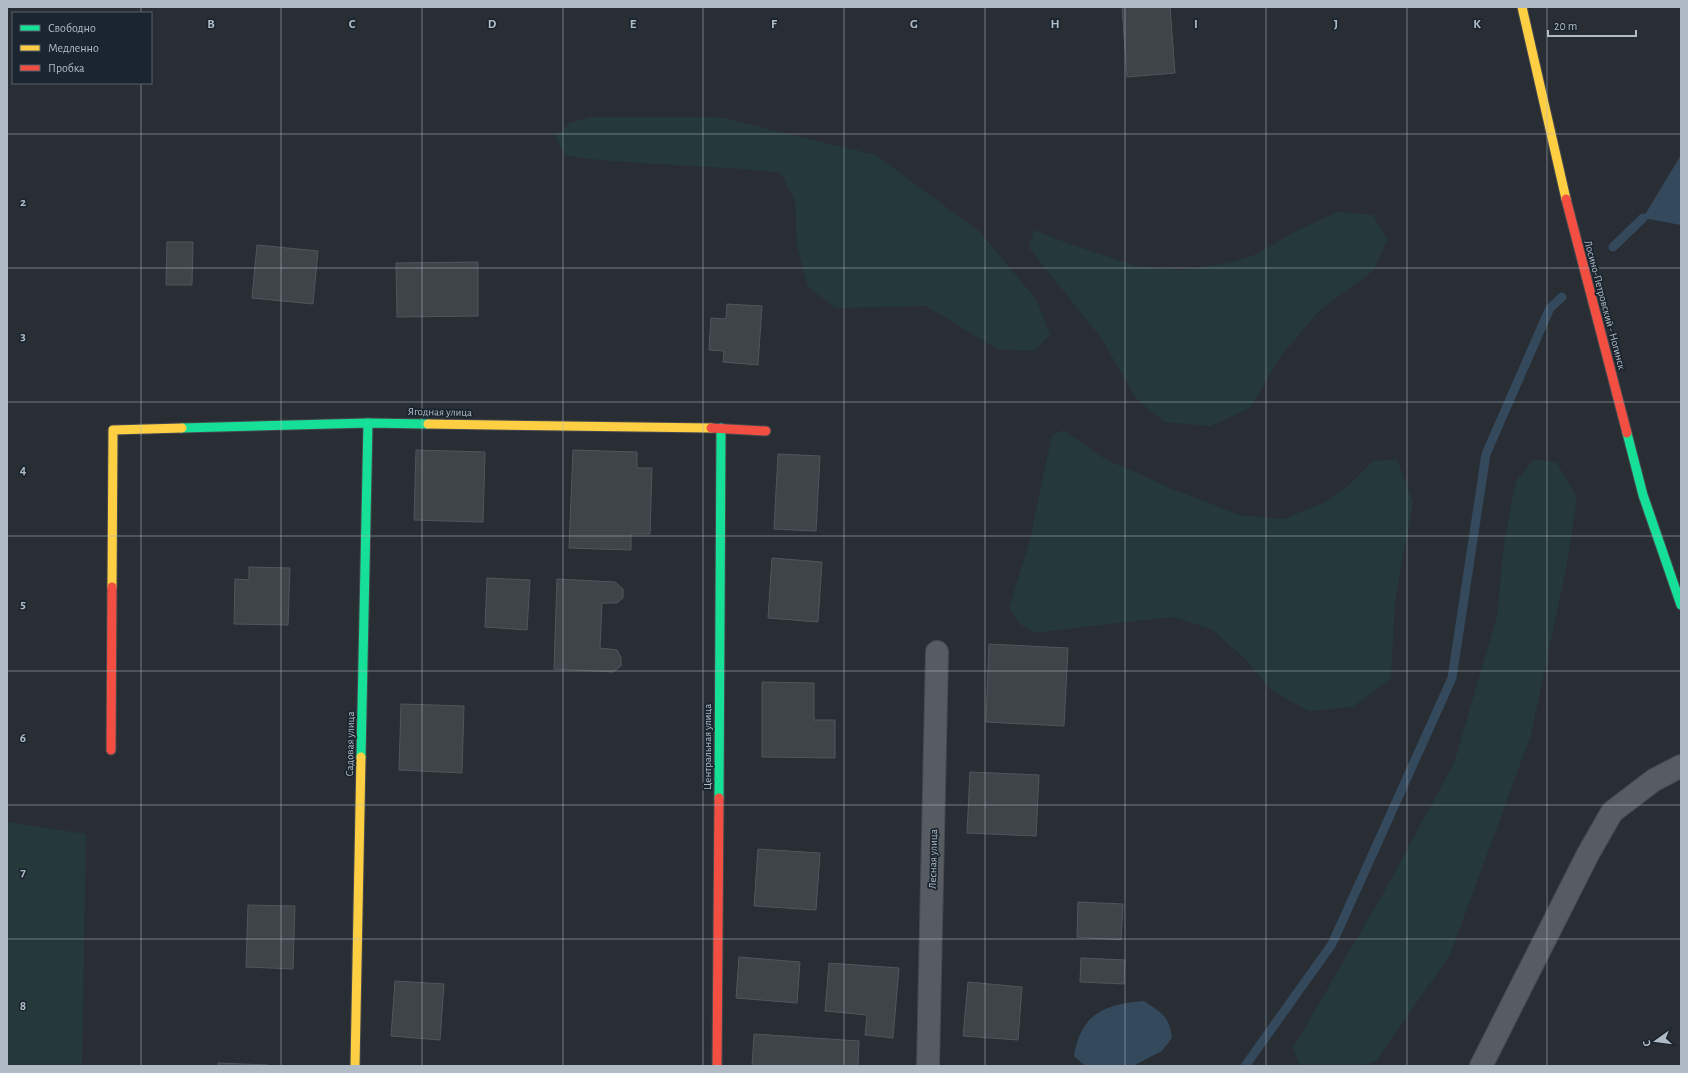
<svg xmlns="http://www.w3.org/2000/svg" width="1688" height="1073" font-family="'Alegreya Sans',sans-serif">
<rect width="100%" height="100%" fill="#282e34"/>
<!-- green -->
<g fill="#25383a">
<path d="M 591,117 L 719,117 L 876,155 L 980,232 L 1036,299 L 1050,335 L 1034,351 L 997,349 L 926,306 L 836,308 L 808,287 L 797,246 L 795,201 L 781,173 C 709,164 637,166 566,156 L 555,137 L 570,123 Z"/>
<polygon points="1337,212 1373,215 1387,240 1373,271 1319,311 1281,356 1250,408 1210,426 1164,422 1137,399 1101,338 1029,248 1034,230 1056,239 1139,267 1182,270 1229,263 1257,254 1292,233"/>
<polygon points="1064,430 1103,458 1175,490 1240,515 1284,519 1325,502 1349,485 1373,461 1397,459 1413,502 1395,601 1391,678 1353,707 1309,711 1271,690 1246,660 1213,630 1173,617 1099,625 1036,633 1021,625 1009,608 1029,543 1052,435"/>
<polygon points="1534,459 1557,463 1577,498 1567,564 1531,735 1450,955 1376,1061 1360,1066 1300,1066 1293,1048 1385,890 1454,763 1497,616 1504,542 1516,481"/>
<polygon points="7,822 86,834 82,1066 7,1066"/>
</g>
<!-- water -->
<g fill="#35495d">
<polygon points="1681,155 1681,225 1643,218"/>
<path d="M 1144,1001 C 1161,1013 1169,1015 1172,1038 L 1162,1051 L 1133,1066 L 1085,1066 L 1074,1056 C 1081,1014 1104,1004 1144,1001 Z"/>
</g>
<g fill="none" stroke-linecap="round" stroke-linejoin="round">
<!-- stream -->
<g stroke="#35495d" stroke-width="9">
<polyline points="1613,247 1643,218"/>
<polyline points="1245,1066 1332,944 1452,678 1486,454 1550,308 1562,297"/>
</g>
</g>
<!-- building -->
<g fill="#3f4449" stroke="#50565c">
<polygon points="1122,7 1170,7 1175,73 1127,77"/>
<polygon points="167,242 193,242 192,285 166,285"/>
<polygon points="257,245 318,251 313,304 252,298"/>
<polygon points="478,262 478,316 397,317 396,263"/>
<polygon points="727,304 762,306 758,365 723,362 724,351 709,350 711,318 726,319"/>
<polygon points="416,450 485,452 483,522 414,520"/>
<polygon points="573,450 637,452 637,468 652,468 650,534 631,534 631,550 569,548"/>
<polygon points="778,454 820,456 816,531 774,529"/>
<polygon points="772,558 822,562 818,622 768,618"/>
<polygon points="249,567 290,568 288,625 234,624 235,579 249,580"/>
<polygon points="487,578 530,580 527,630 485,627"/>
<polygon points="557,579 615,582 623,589 623,598 617,603 602,603 600,648 617,650 621,658 621,666 613,672 554,669"/>
<polygon points="989,644 1068,648 1064,726 986,722"/>
<polygon points="762,682 814,683 814,720 835,720 835,758 762,757"/>
<polygon points="401,704 464,706 462,773 399,770"/>
<polygon points="970,772 1039,775 1036,836 967,833"/>
<polygon points="758,849 820,853 816,910 754,906"/>
<polygon points="1078,902 1123,904 1121,940 1077,937"/>
<polygon points="248,905 295,906 293,969 246,967"/>
<polygon points="739,957 800,962 797,1003 736,998"/>
<polygon points="1081,958 1125,960 1124,984 1080,982"/>
<polygon points="829,963 899,968 893,1038 865,1035 867,1015 825,1011"/>
<polygon points="395,981 444,984 440,1040 391,1036"/>
<polygon points="968,982 1022,987 1018,1040 963,1036"/>
<polygon points="754,1034 859,1041 858,1066 752,1066"/>
<polygon points="218,1063 268,1065 268,1066 218,1066"/>
</g>
<g fill="none" stroke-linecap="round" stroke-linejoin="round">
<!-- street casing -->
<g stroke="#464a4f" stroke-width="24">
<g id="street">
<polyline points="928,1066 937,652"/>
<polyline points="1481,1066 1588,854 1612,812 1654,780 1681,766"/>
</g>
</g>
<!-- fast casing -->
<g stroke="#464a4f" stroke-width="11">
<g id="fast">
<polyline points="182,428 368,423 428,424"/>
<polyline points="1627,433 1643,495 1681,605"/>
<polyline points="361,757 368,423"/>
<polyline points="719,798 721,428"/>
</g>
</g>
<!-- slow casing -->
<g stroke="#464a4f" stroke-width="11">
<g id="slow">
<polyline points="1522,7 1566,199"/>
<polyline points="428,424 711,428"/>
<polyline points="112,587 113,430 182,428"/>
<polyline points="355,1066 361,757"/>
</g>
</g>
<!-- jam casing -->
<g stroke="#464a4f" stroke-width="11">
<g id="jam">
<polyline points="1566,199 1627,433"/>
<polyline points="711,428 766,431"/>
<polyline points="111,750 112,587"/>
<polyline points="717,1066 719,798"/>
</g>
</g>
<!-- street -->
<use href="#street" stroke="#575c63" stroke-width="22"/>
<!-- fast -->
<use href="#fast" stroke="#16e098" stroke-width="9"/>
<!-- slow -->
<use href="#slow" stroke="#ffcf43" stroke-width="9"/>
<!-- jam -->
<use href="#jam" stroke="#f24e42" stroke-width="9"/>
</g>
<!-- grid -->
<path fill="none" stroke="#b1bbc6" stroke-width="1" stroke-opacity="0.55" d="M 141,7 L 141,13M 281,7 L 281,1066M 422,7 L 422,1066M 563,7 L 563,1066M 703,7 L 703,1066M 844,7 L 844,1066M 985,7 L 985,1066M 1125,7 L 1125,1066M 1266,7 L 1266,1066M 1407,7 L 1407,1066M 1547,7 L 1547,1066M 141,83 L 141,1066M 7,134 L 1681,134M 7,268 L 1681,268M 7,402 L 1681,402M 7,536 L 1681,536M 7,671 L 1681,671M 7,805 L 1681,805M 7,939 L 1681,939"/>
<g text-anchor="middle" dominant-baseline="central" stroke-width="3.5" stroke-linejoin="round" paint-order="stroke">
<!-- street labels -->
<g font-size="11" fill="#b1bbc6" stroke="#1b252f">
<text transform="translate(1605 305) rotate(75)">Лосино-Петровский - Ногинск</text>
<text transform="translate(440 412) rotate(1)">Ягодная улица</text>
<text transform="translate(350 744) rotate(-89)">Садовая улица</text>
<text transform="translate(707 747) rotate(-90)">Центральная улица</text>
<text transform="translate(933 859) rotate(-89)">Лесная улица</text>
</g>
</g>
<g font-size="13" text-anchor="middle" font-weight="bold" fill="#b1bbc6" stroke="#1b252f" stroke-width="3.5" stroke-linejoin="round" paint-order="stroke">
<text x="211" y="28">B</text>
<text x="352" y="28">C</text>
<text x="492" y="28">D</text>
<text x="633" y="28">E</text>
<text x="774" y="28">F</text>
<text x="914" y="28">G</text>
<text x="1055" y="28">H</text>
<text x="1196" y="28">I</text>
<text x="1336" y="28">J</text>
<text x="1477" y="28">K</text>
<text x="23" y="206">2</text>
<text x="23" y="340">3</text>
<text x="23" y="474">4</text>
<text x="23" y="608">5</text>
<text x="23" y="742">6</text>
<text x="23" y="876">7</text>
<text x="23" y="1010">8</text>
</g>
<!-- border -->
<rect width="1688" height="1073" fill="none" stroke="#b1bbc6" stroke-width="16"/>
<!-- legend -->
<rect x="12" y="12" width="140" height="72" fill="#1b252f" stroke="#57616b"/>
<rect x="20" y="25" width="20" height="6" fill="#16e098" stroke="#57616b"/>
<text x="48" y="32" font-size="12" fill="#b1bbc6">Свободно</text>
<rect x="20" y="45" width="20" height="6" fill="#ffcf43" stroke="#57616b"/>
<text x="48" y="52" font-size="12" fill="#b1bbc6">Медленно</text>
<rect x="20" y="65" width="20" height="6" fill="#f24e42" stroke="#57616b"/>
<text x="48" y="72" font-size="12" fill="#b1bbc6">Пробка</text>
<!-- north arrow -->
<g transform="translate(1656 1041) rotate(256)" stroke="#1b252f" stroke-width="3" paint-order="stroke">
<path d="M0-3L7 15L0 10L-7 15Z" fill="#b1bbc6"/>
<text y="-6" font-size="11" font-weight="bold" text-anchor="middle" fill="#b1bbc6">С</text>
</g>
<!-- scale -->
<path d="M1548 30v6h88v-6" fill="none" stroke="#b1bbc6" stroke-width="2"/>
<text x="1554" y="30" font-size="12" fill="#b1bbc6" stroke="#1b252f" stroke-width="3" paint-order="stroke">20 m</text>
</svg>
